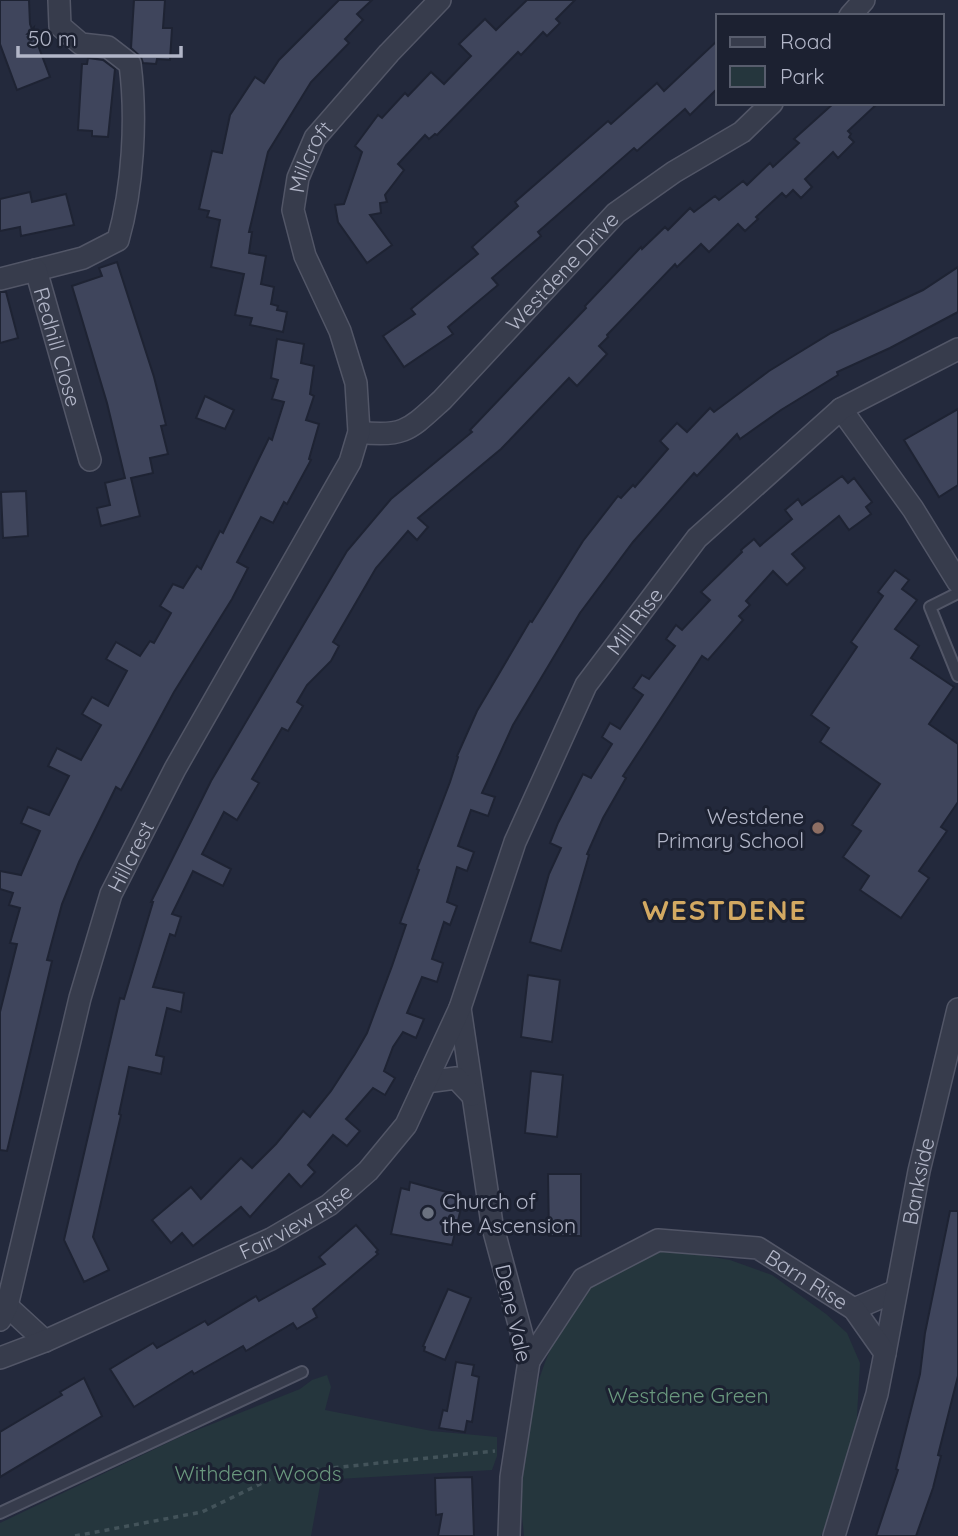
<svg xmlns="http://www.w3.org/2000/svg" width="958" height="1536" font-family="Quicksand,sans-serif">
<rect width="100%" height="100%" fill="#23293c"/>
<!-- green -->
<g fill="#25363d">
<path d="M 666,1249 L 730,1260 L 772,1275 L 826,1314 L 847,1333 L 860,1363 L 856,1434 L 835,1503 L 821,1536 L 524,1536 C 523,1524 521,1511 520,1498 C 518,1436 543,1338 586,1292 C 607,1270 637,1257 666,1249 Z"/>
<polygon points="327,1375 331,1387 325,1410 432,1431 497,1437 497,1456 492,1470 321,1480 311,1536 0,1536 0,1523 182,1436 300,1389 312,1380"/>
</g>
<!-- building -->
<g fill="#3f455c" stroke="#1e2333" stroke-width="2">
<polygon points="0,0 29,0 30,24 50,77 17,90 0,44"/>
<polygon points="134,0 165,0 163,28 172,28 170,60 157,59 156,64 143,63 141,57 131,48"/>
<polygon points="339,0 372,0 357,14 363,20 345,39 349,43 311,82 268,152 249,232 252,232 249,253 266,256 261,284 274,287 271,304 278,306 277,310 287,312 283,332 250,325 252,318 235,315 244,274 211,267 220,220 207,217 209,211 199,209 212,151 222,153 230,115 255,77 264,83 279,60"/>
<polygon points="527,0 575,0 556,19 560,23 547,36 543,32 521,55 518,52 437,135 435,134 429,139 425,135 398,164 404,170 385,195 387,202 380,203 381,213 370,215 392,245 367,263 338,222 335,205 344,204 362,152 355,146 378,115 382,118 405,93 408,96 431,72 444,84 471,56 459,44 485,19 496,30"/>
<polygon points="718,40 718,88 690,115 685,109 637,151 634,148 538,232 541,236 492,278 498,285 448,327 453,334 404,367 383,336 415,314 411,309 478,254 472,247 518,206 515,202 608,121 611,124 657,83 664,91"/>
<polygon points="88,58 103,60 115,69 108,137 92,136 92,131 78,130 82,64 87,64"/>
<polygon points="834,103 878,103 848,131 851,134 849,137 854,142 838,158 833,152 805,179 812,187 801,198 793,190 786,197 782,193 756,217 758,219 745,231 738,224 709,252 701,244 677,267 675,264 607,335 608,337 599,346 607,354 577,386 569,378 501,449 418,518 428,527 417,540 408,531 376,568 333,642 339,646 331,661 307,685 297,702 303,706 288,731 282,728 252,779 259,783 237,820 224,812 202,854 231,869 223,886 193,871 172,914 181,917 175,936 170,934 153,987 184,993 181,1012 167,1008 156,1055 164,1057 161,1074 129,1067 119,1114 121,1115 93,1237 109,1270 84,1282 64,1240 120,998 124,999 153,902 151,902 211,781 347,551 391,499 472,432 470,430 586,308 585,306 641,247 642,249 665,227 668,230 690,208 694,212 715,196 719,200 743,181 747,185 770,163 773,167 799,143 794,139"/>
<polygon points="30,192 32,202 66,194 74,225 21,236 20,227 0,231 0,199"/>
<polygon points="117,262 154,377 166,425 161,426 168,454 150,458 153,473 131,478 140,516 101,526 97,508 110,505 105,483 125,478 107,403 72,286 102,276 99,268"/>
<polygon points="958,267 958,312 890,348 837,372 838,375 781,410 740,439 737,434 697,476 694,473 633,542 580,613 513,725 482,793 495,797 488,816 471,810 458,846 474,852 467,871 457,867 447,902 457,906 450,925 444,922 432,959 443,963 437,982 422,977 407,1013 424,1019 416,1038 403,1032 393,1047 384,1071 395,1078 385,1095 373,1088 346,1119 360,1131 347,1146 333,1135 308,1165 315,1172 301,1187 289,1174 250,1217 241,1207 193,1246 182,1233 171,1243 152,1220 191,1187 201,1199 241,1158 252,1168 276,1144 303,1111 310,1117 331,1091 355,1054 367,1033 392,966 406,925 400,923 419,870 417,869 450,782 458,757 457,756 477,711 530,621 532,622 583,541 618,496 621,498 633,485 635,487 668,449 660,441 677,423 687,432 710,408 714,412 769,371 795,355 831,333 923,290"/>
<polygon points="0,292 6,292 18,338 0,343"/>
<polygon points="277,339 304,344 301,363 314,366 310,394 314,396 306,420 319,424 309,459 311,460 287,504 284,502 273,523 261,517 237,562 248,568 232,599 174,692 121,790 116,787 79,862 62,904 47,960 52,961 7,1151 0,1150 0,1012 17,944 10,943 20,908 9,905 13,893 0,889 0,871 21,875 40,831 21,823 28,807 49,815 69,776 48,766 57,748 81,760 101,725 82,714 92,697 108,706 127,671 106,659 116,642 140,656 150,641 154,643 171,613 160,606 173,584 183,588 197,566 201,569 220,531 223,533 269,438 272,440 284,402 272,399 278,380 271,378"/>
<polygon points="205,396 234,410 225,429 196,418"/>
<polygon points="958,409 958,485 939,497 904,440"/>
<polygon points="842,476 848,483 854,478 872,502 866,507 871,514 849,530 839,516 792,554 805,568 787,585 773,571 746,601 750,605 739,616 743,620 708,660 702,656 623,776 626,778 603,818 587,854 589,855 561,951 530,942 549,874 561,848 550,843 558,823 583,774 591,778 612,744 602,737 610,723 620,729 643,695 633,688 642,675 649,679 675,646 666,639 676,625 682,630 710,600 701,592 742,552 741,550 754,539 760,546 792,519 785,510 791,505 798,499 802,505"/>
<polygon points="26,491 28,536 3,538 1,492"/>
<polygon points="895,570 909,580 902,589 917,600 895,629 919,646 911,658 954,687 929,724 958,744 958,802 941,827 947,831 919,871 929,878 901,918 860,890 869,876 843,857 861,831 852,825 880,784 820,742 829,728 811,715 857,647 851,642 883,596 878,592"/>
<polygon points="528,975 560,980 552,1042 521,1037"/>
<polygon points="531,1071 563,1075 557,1137 525,1133"/>
<polygon points="548,1174 581,1174 581,1236 549,1236"/>
<polygon points="410,1182 461,1196 460,1203 462,1204 452,1245 391,1234 401,1188 409,1190"/>
<polygon points="950,1211 958,1211 958,1376 938,1455 941,1456 933,1488 916,1536 876,1536 898,1470 896,1469 920,1374 925,1333"/>
<polygon points="356,1225 378,1250 376,1252 378,1254 313,1309 317,1317 297,1329 293,1323 246,1351 243,1346 194,1374 192,1371 134,1407 110,1369 153,1343 157,1348 205,1321 208,1325 256,1296 259,1301 325,1264 319,1257"/>
<polygon points="448,1289 471,1298 445,1360 424,1351 425,1347 423,1346"/>
<polygon points="456,1362 474,1365 472,1375 479,1377 472,1422 467,1421 465,1432 439,1428 443,1410 447,1411"/>
<polygon points="84,1378 102,1416 0,1477 0,1432 62,1395 60,1392"/>
<polygon points="472,1477 474,1536 438,1536 442,1514 436,1515 435,1478"/>
</g>
<g fill="none" stroke-linecap="round" stroke-linejoin="round">
<!-- service casing -->
<g stroke="#525667" stroke-width="14">
<g id="service">
<polyline points="958,593 930,607 958,676"/>
<polyline points="0,1513 302,1372"/>
</g>
</g>
<!-- minor casing -->
<g stroke="#525667" stroke-width="24">
<g id="minor">
<polyline points="850,16 864,0"/>
<path d="M 36,270 L 83,258 L 118,240 C 133,188 137,118 130,64 L 108,47 L 81,44 L 60,26 L 59,0"/>
<path id="s1" d="M 0,279 L 36,270 L 90,460"/>
<polyline points="841,409 913,509 958,582"/>
<path id="s2" d="M 359,432 C 404,438 410,429 442,400 L 616,213 L 674,172 L 742,132 L 772,103"/>
<polyline points="460,1008 492,1224 529,1361 511,1477 509,1536"/>
<polyline points="426,1082 456,1078 472,1095"/>
<polyline points="7,1306 45,1341"/>
<polyline points="854,1309 896,1291"/>
<path id="s3" d="M 0,1320 L 7,1306 L 80,998 L 111,894 L 175,769 L 350,462 L 359,432 L 356,383 L 340,331 L 305,256 L 293,210 L 298,178 L 315,138 L 389,53 L 440,0"/>
<path id="s4" d="M 885,1353 L 919,1171 L 958,1009"/>
<path id="s5" d="M 0,1358 L 45,1341 L 271,1239 L 329,1205 L 368,1171 L 406,1125 L 460,1008 L 515,842 L 586,685 L 697,538 L 841,409 L 958,349"/>
<path id="s6" d="M 529,1361 L 583,1279 L 658,1240 L 758,1248 L 854,1309 L 885,1353 L 877,1394 L 834,1536"/>
</g>
</g>
<!-- path -->
<polyline stroke="#43535a" stroke-width="3.5" stroke-dasharray="5 5" stroke-linecap="butt" points="75,1536 202,1512 283,1473 495,1451"/>
<!-- service -->
<use href="#service" stroke="#373c4c" stroke-width="10"/>
<!-- minor -->
<use href="#minor" stroke="#373c4c" stroke-width="21"/>
</g>
<!-- markers -->
<circle fill="#8d6e63" stroke="#1c2131" stroke-width="2.5" cx="818" cy="828" r="7"/>
<circle fill="#6b7280" stroke="#1c2131" stroke-width="2.5" cx="428" cy="1213" r="7"/>
<g text-anchor="middle" dominant-baseline="central" stroke-width="6" stroke-linejoin="round" paint-order="stroke">
<!-- street labels -->
<g font-size="21" fill="#b2b6c8" stroke="#1c2131">
<text stroke="none"><textPath href="#s3" startOffset="1256">Millcroft</textPath></text>
<text stroke="none"><textPath href="#s2" startOffset="270">Westdene Drive</textPath></text>
<text stroke="none"><textPath href="#s1" startOffset="117">Redhill Close</textPath></text>
<text stroke="none"><textPath href="#s5" startOffset="1031">Mill Rise</textPath></text>
<text stroke="none"><textPath href="#s3" startOffset="483">Hillcrest</textPath></text>
<text stroke="none"><textPath href="#s4" startOffset="175">Bankside</textPath></text>
<text stroke="none"><textPath href="#s5" startOffset="326">Fairview Rise</textPath></text>
<text stroke="none"><textPath href="#s6" startOffset="341">Barn Rise</textPath></text>
<text transform="translate(514 1313) rotate(77)">Dene Vale</text>
</g>
<!-- poi labels -->
<g font-size="21" fill="#b2b6c8" stroke="#1c2131" text-anchor="end">
<text x="804" y="816">Westdene<tspan x="804" dy="24">Primary School</tspan></text>
<text x="442" y="1201" text-anchor="start">Church of<tspan x="442" dy="24">the Ascension</tspan></text>
</g>
<!-- park labels -->
<g font-size="21" fill="#6a987e" stroke="#1c2131">
<text x="688" y="1395">Westdene Green</text>
<text x="258" y="1473">Withdean Woods</text>
</g>
<!-- district labels -->
<g font-size="28" font-weight="bold" letter-spacing="2" fill="#d3a962" stroke="#1c2131">
<text x="725" y="909">WESTDENE</text>
</g>
</g>
<!-- legend -->
<rect x="716" y="14" width="228" height="91" fill="#1c2131" stroke="#585d6d" stroke-width="2"/>
<rect x="730" y="37" width="35" height="10" fill="#373c4c" stroke="#585d6d" stroke-width="2"/>
<text x="780" y="49" font-size="21" fill="#b2b6c8">Road</text>
<rect x="730" y="66" width="35" height="21" fill="#25363d" stroke="#585d6d" stroke-width="2"/>
<text x="780" y="84" font-size="21" fill="#b2b6c8">Park</text>
<!-- scale -->
<path d="M18 46v10h163v-10" fill="none" stroke="#b2b6c8" stroke-width="3.5"/>
<text x="28" y="46" font-size="21" fill="#b2b6c8" stroke="#1c2131" stroke-width="5" paint-order="stroke">50 m</text>
</svg>
